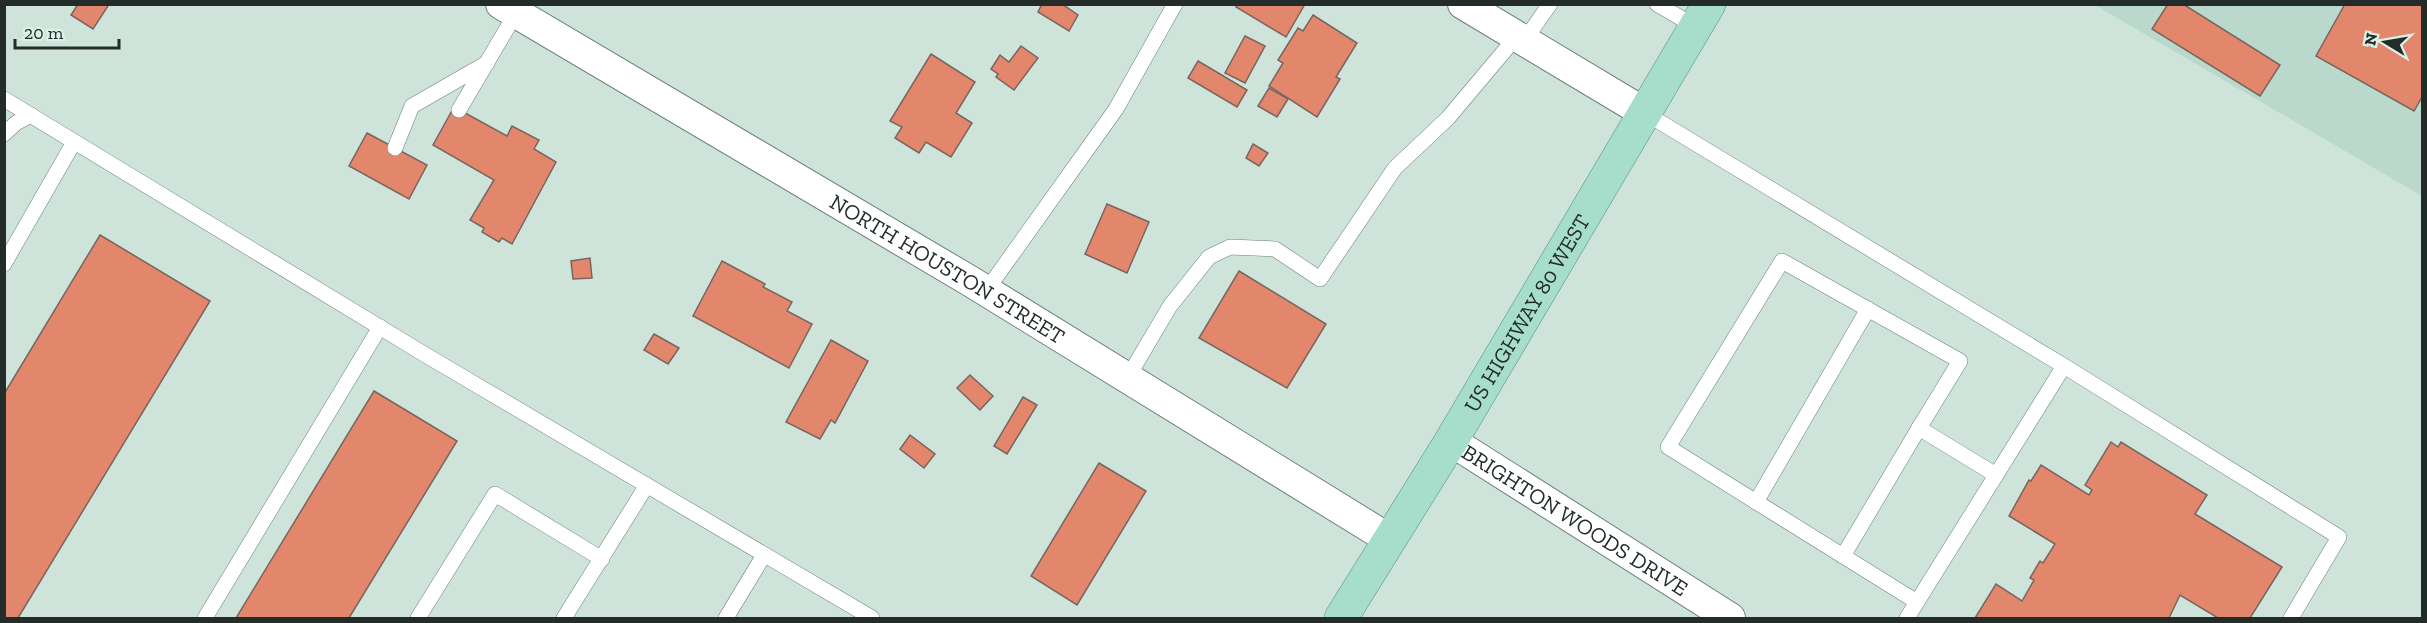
<svg xmlns="http://www.w3.org/2000/svg" width="2427" height="623" font-family="'Zilla Slab',serif">
<rect width="100%" height="100%" fill="#cee4db"/>
<!-- built -->
<polygon fill="#bad8cc" points="2095,5 2422,5 2422,196"/>
<!-- building -->
<g fill="#e2876c" stroke="#79655f" stroke-width="1.5">
<polygon points="78,4 105,4 108,6 93,29 71,15"/>
<polygon points="1042,4 1062,4 1078,15 1069,31 1038,12"/>
<polygon points="1237,4 1305,4 1286,37 1236,7"/>
<polygon points="2168,4 2183,4 2280,65 2260,96 2152,29"/>
<polygon points="2345,4 2422,4 2422,97 2414,111 2316,56"/>
<polygon points="1313,15 1357,43 1336,77 1340,79 1317,117 1269,86 1283,63 1278,60 1298,28 1303,31"/>
<polygon points="1245,36 1265,46 1245,83 1225,73"/>
<polygon points="1021,46 1038,58 1014,90 996,77 998,74 991,69 1000,55 1009,62"/>
<polygon points="931,54 975,82 956,113 972,123 951,157 926,142 919,153 895,138 902,127 890,121"/>
<polygon points="1198,61 1247,90 1237,107 1188,78"/>
<polygon points="1269,88 1288,99 1277,117 1258,106"/>
<polygon points="454,107 507,136 512,126 539,140 534,149 556,162 512,244 502,238 499,242 482,232 484,228 470,220 494,180 433,145"/>
<polygon points="367,133 427,165 409,199 349,166"/>
<polygon points="1253,144 1268,153 1259,166 1246,158"/>
<polygon points="1107,204 1149,222 1127,273 1085,254"/>
<polygon points="100,235 210,301 18,618 4,618 4,394"/>
<polygon points="590,258 592,278 573,279 571,261"/>
<polygon points="722,261 765,284 763,287 792,302 787,311 812,324 789,368 693,316"/>
<polygon points="1239,271 1326,324 1287,388 1199,338"/>
<polygon points="654,334 679,348 668,364 644,350"/>
<polygon points="831,340 868,361 835,423 831,420 820,439 786,422"/>
<polygon points="970,375 993,396 980,410 957,388"/>
<polygon points="374,391 457,441 349,618 236,618"/>
<polygon points="1023,397 1037,405 1007,454 994,446"/>
<polygon points="910,435 935,454 924,468 900,449"/>
<polygon points="2111,442 2118,447 2121,442 2207,495 2195,514 2282,567 2250,618 2218,618 2180,595 2169,618 1975,618 1996,584 2022,601 2034,580 2030,578 2040,561 2043,563 2055,544 2009,516 2029,480 2031,481 2041,465 2089,495 2092,490 2085,485"/>
<polygon points="1099,463 1146,491 1077,605 1031,576"/>
</g>
<g fill="none" stroke-linecap="round" stroke-linejoin="round">
<!-- lane casing -->
<g stroke="#6c8179" stroke-width="16">
<g id="lane">
<polyline points="1657,4 1696,27"/>
<polyline points="1524,41 1550,4"/>
<polyline points="4,99 424,354 872,618"/>
<polyline points="459,110 516,13"/>
<polyline points="1645,113 2064,366 2339,537 2291,618"/>
<polyline points="4,134 16,123 31,115"/>
<polyline points="395,148 412,106 487,63"/>
<polyline points="4,264 74,142"/>
<polyline points="986,291 1116,109 1175,4"/>
<polyline points="1128,377 1170,306 1209,257 1230,247 1275,249 1320,279 1395,168 1448,118 1517,36"/>
<polyline points="1756,502 1868,309"/>
<polyline points="1843,556 1919,428"/>
<polyline points="1917,602 1668,447 1782,261 1960,361 1919,428 1996,475"/>
<polyline points="205,618 380,327"/>
<polyline points="418,618 495,494 602,559"/>
<polyline points="564,618 647,485"/>
<polyline points="726,618 764,555"/>
<polyline points="1907,618 2064,366"/>
</g>
</g>
<!-- street casing -->
<g stroke="#6c8179" stroke-width="32">
<g id="street">
<path id="s1" d="M 501,4 L 970,281 L 1389,539"/>
<polyline points="1463,4 1645,113"/>
<path id="s2" d="M 1451,441 L 1730,618"/>
</g>
</g>
<!-- primary casing -->
<g stroke="#51917c" stroke-width="34">
<g id="primary">
<path id="s3" d="M 1341,618 L 1451,441 L 1709,4"/>
</g>
</g>
<!-- lane -->
<use href="#lane" stroke="#fff" stroke-width="15"/>
<!-- street -->
<use href="#street" stroke="#fff" stroke-width="30"/>
<!-- primary -->
<use href="#primary" stroke="#a6ddcb" stroke-width="33"/>
</g>
<g text-anchor="middle" dominant-baseline="central" stroke-width="5" stroke-linejoin="round" paint-order="stroke">
<!-- street labels -->
<g font-size="22" fill="#232c28" stroke="#dbf2e8">
<text stroke="none"><textPath href="#s1" startOffset="519">NORTH HOUSTON STREET</textPath></text>
<text stroke="none"><textPath href="#s3" startOffset="357">US HIGHWAY 80 WEST</textPath></text>
<text stroke="none"><textPath href="#s2" startOffset="147">BRIGHTON WOODS DRIVE</textPath></text>
</g>
</g>
<!-- border -->
<rect width="2427" height="623" fill="none" stroke="#232c28" stroke-width="12"/>
<!-- north arrow -->
<g transform="translate(2385 42) rotate(281)" stroke="#dbf2e8" stroke-width="4.5" paint-order="stroke">
<path d="M0-4.5L10 22L0 15L-10 22Z" fill="#232c28"/>
<text y="-9" font-size="16" font-weight="bold" text-anchor="middle" fill="#232c28">N</text>
</g>
<!-- scale -->
<path d="M15 39v9h104v-9" fill="none" stroke="#232c28" stroke-width="3"/>
<text x="24" y="39" font-size="18" fill="#232c28" stroke="#dbf2e8" stroke-width="4.5" paint-order="stroke">20 m</text>
</svg>
